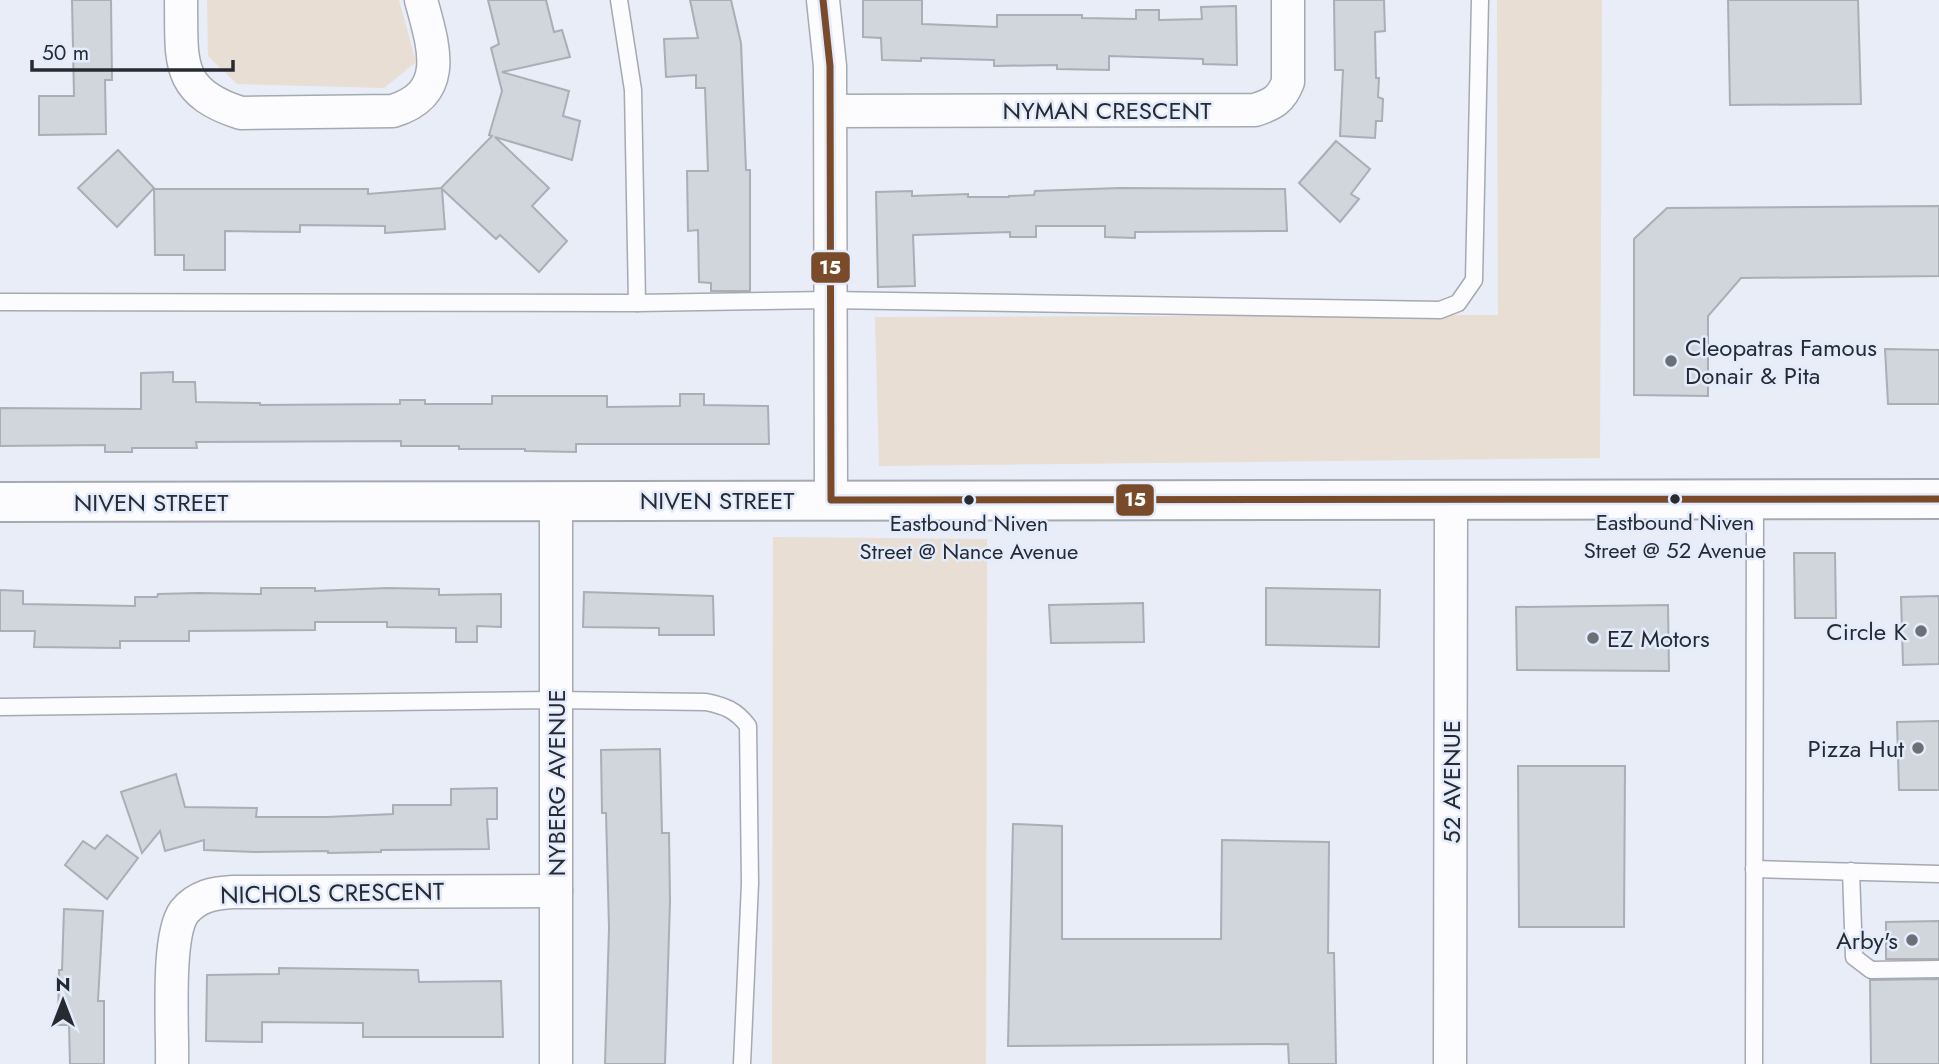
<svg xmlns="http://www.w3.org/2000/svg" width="1939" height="1064" font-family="Jost,sans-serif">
<rect width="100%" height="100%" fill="#e8edf7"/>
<!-- green -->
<g fill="#e8ded4">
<polygon points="207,0 399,0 416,62 384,88 237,84 208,56"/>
<polygon points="1497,0 1602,0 1600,458 879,466 875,317 1498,315"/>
<polygon points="773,537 987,539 986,1064 772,1064"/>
</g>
<!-- building -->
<g fill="#d1d5dc" stroke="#aaaeb5" stroke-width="2">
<polygon points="72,0 111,0 112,80 105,80 106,134 39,135 39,96 74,96"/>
<polygon points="488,0 546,0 554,32 562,30 570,57 502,72 569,91 563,116 580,121 572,160 495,137 549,188 532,206 567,241 539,272 500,235 496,239 442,189 445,229 385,233 385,226 300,225 300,232 225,231 225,270 184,270 184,255 155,255 154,189 368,189 368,194 441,188 492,136 489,135 502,91 491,48 499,44"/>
<polygon points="690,0 731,0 741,43 746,170 750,170 750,291 711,291 711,283 699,282 698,230 688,231 687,171 708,171 705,88 696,88 696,75 666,77 664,39 698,38"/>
<polygon points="863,0 922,0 922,24 997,27 997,15 1082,15 1082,18 1136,19 1136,10 1159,10 1159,20 1202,19 1201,7 1236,6 1237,65 1203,64 1203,59 1109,56 1109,70 1057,69 1057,65 994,66 994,60 921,58 921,61 882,60 881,38 863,37"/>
<polygon points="1334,0 1384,0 1385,31 1375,32 1376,78 1379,78 1378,97 1383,99 1382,121 1376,121 1375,138 1340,136 1343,70 1335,70"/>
<polygon points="1728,0 1858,0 1861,104 1730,105"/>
<polygon points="1336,141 1370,169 1351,194 1359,199 1340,222 1299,183"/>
<polygon points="118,150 154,188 117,227 78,188"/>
<polygon points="1120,188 1285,189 1287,231 1135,232 1135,238 1105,237 1105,226 1036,226 1036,237 1010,237 1010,232 913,235 915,286 878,287 876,192 912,191 912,196 968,194 968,197 1009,197 1009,196 1034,195 1035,191"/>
<polygon points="1939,206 1939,276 1741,278 1708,316 1708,396 1634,395 1634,239 1667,208"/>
<polygon points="1885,349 1939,350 1939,404 1888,404"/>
<polygon points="173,372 173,382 195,382 196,402 260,403 260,405 400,404 400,400 425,400 425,404 492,404 492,396 607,396 607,407 680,406 680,394 704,394 704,405 768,406 769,444 576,444 576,452 525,451 525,449 459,449 459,446 401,446 401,441 196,442 197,448 132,448 132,452 105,452 105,445 0,446 0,408 141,409 141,373"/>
<polygon points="1794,553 1835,553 1836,618 1795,618"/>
<polygon points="261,588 315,588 315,591 387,588 439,589 439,595 501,594 501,627 477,626 477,642 456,642 456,628 387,627 387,622 315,622 315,630 189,631 189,641 120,641 120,648 34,647 35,631 0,631 0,590 23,591 23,604 135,606 135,597 157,597 158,594 198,593 261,594"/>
<polygon points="1266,588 1380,590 1379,647 1266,645"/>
<polygon points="584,592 713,596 714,635 659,635 659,628 583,627"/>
<polygon points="1939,596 1939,664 1903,665 1901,597"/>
<polygon points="1143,603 1144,642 1051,643 1049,605"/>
<polygon points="1668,605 1669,671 1517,670 1516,607"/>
<polygon points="1939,721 1939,790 1899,790 1897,722"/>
<polygon points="660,749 662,833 669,833 670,901 665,1064 605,1064 609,928 606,813 602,813 601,750"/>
<polygon points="1518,766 1625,766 1624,927 1519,927"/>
<polygon points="176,774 185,807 257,808 256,817 327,817 393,814 393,805 451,805 451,789 497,788 497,819 487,819 489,849 381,850 381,852 328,853 328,851 255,852 204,850 204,840 165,851 160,831 142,853 121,792"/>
<polygon points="1013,824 1062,826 1062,939 1221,939 1222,840 1329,842 1328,953 1334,953 1336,1064 1289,1064 1288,1044 1008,1046"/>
<polygon points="107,835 138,858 107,899 65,865 83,841 95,849"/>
<polygon points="64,909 103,911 98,1001 104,1001 104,1064 70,1064 69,1025 58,1025 59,970 62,970"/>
<polygon points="1939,921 1939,959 1886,959 1886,922"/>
<polygon points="279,968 418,970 419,982 501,981 503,1037 363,1037 363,1023 262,1022 262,1042 206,1041 207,975 279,974"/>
<polygon points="1939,979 1939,1064 1871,1064 1870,980"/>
</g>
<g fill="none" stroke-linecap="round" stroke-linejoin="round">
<!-- lane casing -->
<g stroke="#a5a9b1" stroke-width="19">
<g id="lane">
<polyline points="619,0 633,90 637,303"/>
<polyline points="0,302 637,303 829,300 1440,310 1458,303 1474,280 1480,0"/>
<path d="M 0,707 L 555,700 L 706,702 C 725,706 736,710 748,726 L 750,883 L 742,1064"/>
<polyline points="1754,869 1939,874"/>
<polyline points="1851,871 1854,957 1871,970 1939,969"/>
<polyline points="1754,1064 1755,499"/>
</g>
</g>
<!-- street casing -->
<g stroke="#a5a9b1" stroke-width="35">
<g id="street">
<path d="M 181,0 C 182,60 174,92 241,113 L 393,111 C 451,93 433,45 421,0"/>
<polyline points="823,0 830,66 831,500"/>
<path d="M 831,111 L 1255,110 C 1273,104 1281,100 1288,82 L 1288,0"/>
<polyline points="556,501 556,1064"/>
<path d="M 172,1064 C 173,1030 166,937 184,912 C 197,896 214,893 233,892 L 556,891"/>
<polyline points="1450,1064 1451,499"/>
</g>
</g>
<!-- secondary casing -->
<g stroke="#a5a9b1" stroke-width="42">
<polyline id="secondary" points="0,502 1939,499"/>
</g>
<!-- lane -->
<use href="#lane" stroke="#fcfcfe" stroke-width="16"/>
<!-- street -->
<use href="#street" stroke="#fcfcfe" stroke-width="32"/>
<!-- secondary -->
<use href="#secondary" stroke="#fcfcfe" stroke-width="38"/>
<!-- bus-1 casing -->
<g stroke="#e2ecfd" stroke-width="12">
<polyline id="bus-1" points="823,0 830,66 831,500 1939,499"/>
</g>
<!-- bus-1 -->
<use href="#bus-1" stroke="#7a4b2a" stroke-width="7"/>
</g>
<!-- markers -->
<g fill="#6b6f76" stroke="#e2ecfd" stroke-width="2.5">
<circle cx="1671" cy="361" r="7"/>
<circle cx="1921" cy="631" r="7"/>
<circle cx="1593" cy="638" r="7"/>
<circle cx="1918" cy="748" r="7"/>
<circle cx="1912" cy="940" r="7"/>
</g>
<g fill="#272b31" stroke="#e2ecfd" stroke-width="2.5">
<circle cx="1675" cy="499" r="6"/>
<circle cx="969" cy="500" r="6"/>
</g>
<g text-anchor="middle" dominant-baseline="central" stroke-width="5" stroke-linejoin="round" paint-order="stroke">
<!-- bus labels -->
<g font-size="22" fill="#272b31" stroke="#e2ecfd">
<text x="1675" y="522">Eastbound Niven<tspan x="1675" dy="28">Street @ 52 Avenue</tspan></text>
<text x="969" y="523">Eastbound Niven<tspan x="969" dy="28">Street @ Nance Avenue</tspan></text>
</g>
<!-- street labels -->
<g font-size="24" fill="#272b31" stroke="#e2ecfd">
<text x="1107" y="110">NYMAN CRESCENT</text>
<text x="717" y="500">NIVEN STREET</text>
<text x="151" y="502">NIVEN STREET</text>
<text transform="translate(1451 782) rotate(-90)">52 AVENUE</text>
<text transform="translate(556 783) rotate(-90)">NYBERG AVENUE</text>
<text transform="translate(332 893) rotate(-1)">NICHOLS CRESCENT</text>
</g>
<!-- poi labels -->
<g font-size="24" fill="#272b31" stroke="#e2ecfd" text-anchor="end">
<text x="1685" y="347" text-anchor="start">Cleopatras Famous<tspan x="1685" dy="28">Donair &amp; Pita</tspan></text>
<text x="1907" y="631">Circle K</text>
<text x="1607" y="638" text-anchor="start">EZ Motors</text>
<text x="1904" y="748">Pizza Hut</text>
<text x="1898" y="940">Arby's</text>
</g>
</g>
<g stroke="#e2ecfd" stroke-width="2.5">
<rect x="810" y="251" width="41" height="33" rx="7" fill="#7a4b2a"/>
<rect x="1115" y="483" width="40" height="34" rx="7" fill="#7a4b2a"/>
</g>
<g font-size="19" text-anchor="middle" font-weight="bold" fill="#fff">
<text x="830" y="274">15</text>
<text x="1135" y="506">15</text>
</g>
<!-- north arrow -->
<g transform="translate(63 1001)" stroke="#e2ecfd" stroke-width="5" paint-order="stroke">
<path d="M0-5L12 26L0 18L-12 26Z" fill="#272b31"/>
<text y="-10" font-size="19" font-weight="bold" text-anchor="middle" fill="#272b31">N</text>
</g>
<!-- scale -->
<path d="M32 60v10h201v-10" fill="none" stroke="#272b31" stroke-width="3.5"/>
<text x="42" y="60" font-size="21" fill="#272b31" stroke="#e2ecfd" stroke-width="5" paint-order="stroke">50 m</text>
</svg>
